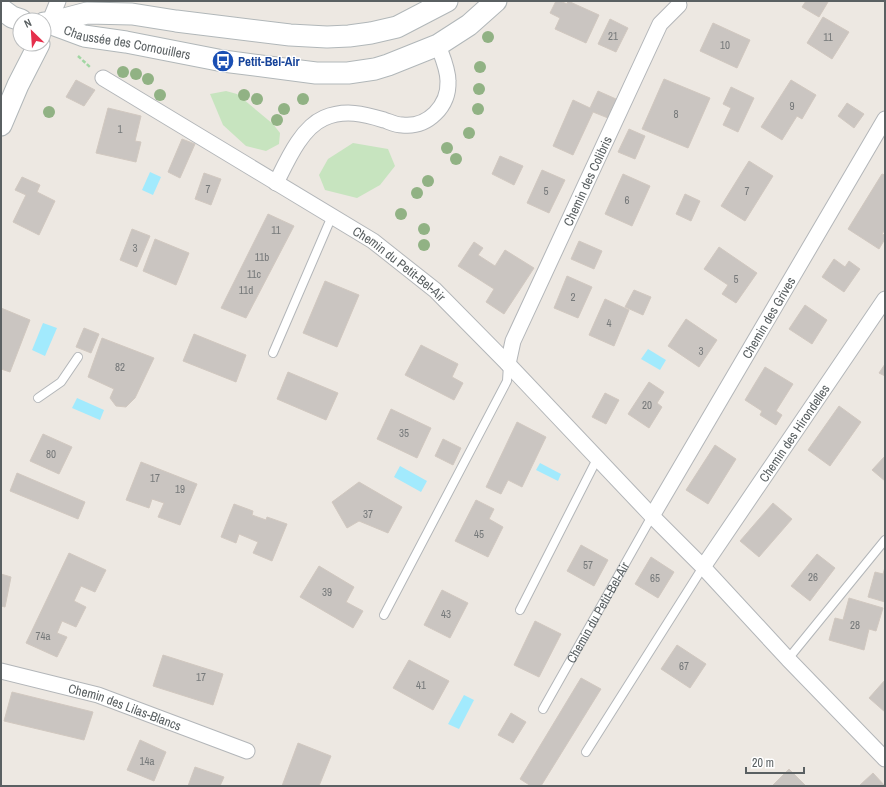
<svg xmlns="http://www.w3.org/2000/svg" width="886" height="787" font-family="'Archivo Narrow',sans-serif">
<rect width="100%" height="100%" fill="#ede8e2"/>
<!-- green -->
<g fill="#c7e4bf">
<polygon points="226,91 237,94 273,124 280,133 279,144 266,151 246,146 223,125 210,94"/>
<polygon points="353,143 388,149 395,166 380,185 357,198 325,190 319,175 328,159"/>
</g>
<!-- water -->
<g fill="#a2eafd">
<polygon points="150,172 161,177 153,195 142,190"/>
<polygon points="43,323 57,328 45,356 32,350"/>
<polygon points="648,349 666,360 660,370 641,359"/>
<polygon points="77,398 104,410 100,420 72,408"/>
<polygon points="540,463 561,474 558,481 536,470"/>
<polygon points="400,466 427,481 421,492 394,477"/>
<polygon points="464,695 474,700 459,729 448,724"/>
</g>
<!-- building -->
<g fill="#cac5c1" stroke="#d1c8c0">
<polygon points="556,1 560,1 567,4 568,1 599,15 586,43 555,29 560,18 550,13"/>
<polygon points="806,1 827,1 828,2 819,17 802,7"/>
<polygon points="823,17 849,32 832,59 807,43"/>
<polygon points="610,19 628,28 616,52 598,44"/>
<polygon points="713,23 750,40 737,68 700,51"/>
<polygon points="664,79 710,98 688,148 642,129"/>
<polygon points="76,80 95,90 84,106 66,97"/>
<polygon points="791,80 816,95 802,119 797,116 782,140 761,127"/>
<polygon points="731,87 754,98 738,132 723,125 731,108 723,104"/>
<polygon points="598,91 616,99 608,118 593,112 573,155 553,146 573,100 590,108"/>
<polygon points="847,103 864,114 854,128 838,116"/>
<polygon points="108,108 141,116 135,141 141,142 136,162 96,153"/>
<polygon points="629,129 645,136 635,159 618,152"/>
<polygon points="182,139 195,144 180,178 168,172"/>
<polygon points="500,156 523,166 514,185 492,174"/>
<polygon points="749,161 773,176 745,221 721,206"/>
<polygon points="542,170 565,180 549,213 527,203"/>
<polygon points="204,173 221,179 211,205 195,199"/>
<polygon points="623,174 650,186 632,226 605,214"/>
<polygon points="882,174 885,175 885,230 882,234 885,235 885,239 879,249 848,229"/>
<polygon points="22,177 40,185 37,192 55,201 39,235 13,222 26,195 15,190"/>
<polygon points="685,194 700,201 691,221 676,214"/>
<polygon points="268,214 294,226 246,318 221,308"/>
<polygon points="132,229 150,236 137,267 120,260"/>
<polygon points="155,239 189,253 176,285 143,271"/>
<polygon points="579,241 602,251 594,269 571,259"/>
<polygon points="474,242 483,248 478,255 495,266 505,250 534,268 504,314 486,302 494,289 458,266"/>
<polygon points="719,247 757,273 736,303 722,294 728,285 704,269"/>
<polygon points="834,259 845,267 849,261 860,269 844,292 822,277"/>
<polygon points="567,276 592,287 578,318 554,308"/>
<polygon points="325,281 359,295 337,347 303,333"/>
<polygon points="634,290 651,297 643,315 625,307"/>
<polygon points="605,299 629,310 614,346 589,335"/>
<polygon points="805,305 827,320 812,344 789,329"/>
<polygon points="1,308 30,320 10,372 1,369"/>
<polygon points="686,319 717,340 699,367 668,346"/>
<polygon points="84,328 99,334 91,353 76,347"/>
<polygon points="194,334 246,355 236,382 183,361"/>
<polygon points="102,338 154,358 135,398 126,407 116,406 110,398 114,389 88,377"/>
<polygon points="421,345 458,364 452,377 463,383 454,400 405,375"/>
<polygon points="885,364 885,376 879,373"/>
<polygon points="765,367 793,384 776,411 782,415 776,425 760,415 762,411 745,400"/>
<polygon points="288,372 338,393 326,420 277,399"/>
<polygon points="649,382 664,392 657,403 662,407 649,428 628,414"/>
<polygon points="605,393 619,400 606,424 592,417"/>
<polygon points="839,406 861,422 830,466 808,450"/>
<polygon points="391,409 431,428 417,458 377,439"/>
<polygon points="517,422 546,437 522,487 508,480 501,494 486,487"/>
<polygon points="43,434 72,447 59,474 30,461"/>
<polygon points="443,439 461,448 453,465 435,456"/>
<polygon points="715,445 736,459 708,504 686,490"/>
<polygon points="885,456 885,481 872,470"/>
<polygon points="141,462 197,484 180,525 158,517 164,503 152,499 149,508 126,500"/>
<polygon points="17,473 85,502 78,519 10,491"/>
<polygon points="359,482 402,507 388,533 359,521 347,528 332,502"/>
<polygon points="476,500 494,509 489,519 503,527 488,557 455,541"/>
<polygon points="773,503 792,519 759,557 740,541"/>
<polygon points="234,504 253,511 252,515 266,520 267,517 287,524 272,561 253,553 258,542 239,534 236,543 221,537"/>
<polygon points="581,545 608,560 594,586 567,571"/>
<polygon points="69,553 106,570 95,592 81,586 74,601 86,607 76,627 62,621 57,633 67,637 57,657 26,643"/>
<polygon points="817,554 835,568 810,601 791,586"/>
<polygon points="651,557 674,572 658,598 635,584"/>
<polygon points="319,566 354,587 346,602 363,611 353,628 300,597"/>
<polygon points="885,567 885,602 868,597 875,572 883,574"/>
<polygon points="1,574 11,577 5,607 1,606"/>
<polygon points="442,590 468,603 450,638 424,625"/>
<polygon points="849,598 883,608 876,631 869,629 864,650 829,640 835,618 843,620"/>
<polygon points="535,621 561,634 539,677 514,665"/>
<polygon points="677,645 706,664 690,688 661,669"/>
<polygon points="163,655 223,674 213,705 153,686"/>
<polygon points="409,660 449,681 433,710 393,688"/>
<polygon points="581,678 601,689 541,786 531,786 520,779"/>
<polygon points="885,680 885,712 869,698"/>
<polygon points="12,692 93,712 84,740 4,721"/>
<polygon points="511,713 526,722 513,743 498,735"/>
<polygon points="140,740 166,752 154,781 127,770"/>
<polygon points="298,743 331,756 319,786 282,786"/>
<polygon points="195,767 224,777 220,786 188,786"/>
<polygon points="789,769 806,786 772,786"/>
<polygon points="873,773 885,786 859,786"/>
</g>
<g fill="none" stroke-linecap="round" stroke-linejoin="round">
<!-- lane casing -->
<g stroke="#b3b6b9" stroke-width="10">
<g id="lane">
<polyline points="273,353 332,216"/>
<polyline points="38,398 61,382 78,357"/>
<polyline points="520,610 597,459"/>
<polyline points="384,615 507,381 508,365"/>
<polyline points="788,659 885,540"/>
<path id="s1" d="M 543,709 L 652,516"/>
<polyline points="586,752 703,567"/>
</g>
</g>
<!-- street casing -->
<g stroke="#b3b6b9" stroke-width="17">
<g id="street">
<polyline points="49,23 58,1"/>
<path id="s2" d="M 103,78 L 373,241 L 435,290 L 508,364 L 652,516 L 703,567 L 788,659 L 885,759"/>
<path d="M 276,183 C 287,161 301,128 324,118 C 345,109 364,114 384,120 C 390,122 396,125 402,125 C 428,128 449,106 448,81 C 448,69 442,56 438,45"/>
<path id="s3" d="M 508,364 L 513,341 L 660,24 L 679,5"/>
<path id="s4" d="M 652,516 L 885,119"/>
<path id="s5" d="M 703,567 L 885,299"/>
<path id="s6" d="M 1,671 L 98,695 L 247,751"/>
</g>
</g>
<!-- secondary casing -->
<g stroke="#b1b7b9" stroke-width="23">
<g id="secondary">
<polyline points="1,9 12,17 21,20"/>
<path id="s7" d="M 44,23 L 49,23 L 84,36 L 126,42 L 223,61 L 316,73 L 348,73 L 375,69 L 388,65 L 438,45 L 469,25 L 496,1"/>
<polyline points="49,23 87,13 132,14 176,21 290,35 327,37 349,36 371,33 397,27 447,1"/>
<polyline points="1,125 18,85 39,44"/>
</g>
</g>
<!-- path -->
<polyline stroke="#a2d6a3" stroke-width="2.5" stroke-dasharray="4 2" stroke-linecap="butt" points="78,56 90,67"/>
<!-- lane -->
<use href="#lane" stroke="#fff" stroke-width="8"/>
<!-- street -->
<use href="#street" stroke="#fff" stroke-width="15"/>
<!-- secondary -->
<use href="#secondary" stroke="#fff" stroke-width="21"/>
</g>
<!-- trees -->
<g fill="#91b284">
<circle cx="488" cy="37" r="6"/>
<circle cx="480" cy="67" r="6"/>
<circle cx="123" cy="72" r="6"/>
<circle cx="136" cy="74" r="6"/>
<circle cx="148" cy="79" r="6"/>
<circle cx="479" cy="89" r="6"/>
<circle cx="160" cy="95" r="6"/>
<circle cx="244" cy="95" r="6"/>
<circle cx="257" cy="99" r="6"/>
<circle cx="303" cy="99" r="6"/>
<circle cx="284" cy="109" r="6"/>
<circle cx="478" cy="109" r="6"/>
<circle cx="49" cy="112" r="6"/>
<circle cx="277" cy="120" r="6"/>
<circle cx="469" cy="133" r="6"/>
<circle cx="447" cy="148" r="6"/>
<circle cx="456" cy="159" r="6"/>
<circle cx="428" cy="181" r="6"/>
<circle cx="417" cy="193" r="6"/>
<circle cx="401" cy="214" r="6"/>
<circle cx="424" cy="229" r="6"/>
<circle cx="424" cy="245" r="6"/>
</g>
<!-- icons -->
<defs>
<g id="bus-disc" transform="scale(1.15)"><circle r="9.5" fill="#1a4fb4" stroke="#fff"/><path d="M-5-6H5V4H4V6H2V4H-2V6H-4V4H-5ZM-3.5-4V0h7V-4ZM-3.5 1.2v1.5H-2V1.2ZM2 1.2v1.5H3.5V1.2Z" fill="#fff"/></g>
</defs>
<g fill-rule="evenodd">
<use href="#bus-disc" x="223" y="61"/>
</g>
<g text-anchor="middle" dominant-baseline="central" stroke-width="3" stroke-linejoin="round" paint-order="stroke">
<!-- number labels -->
<g font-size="11" fill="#76797a">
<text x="613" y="36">21</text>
<text x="828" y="37">11</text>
<text x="725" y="45">10</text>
<text x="792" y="106">9</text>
<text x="676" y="114">8</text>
<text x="120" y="129">1</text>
<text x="208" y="189">7</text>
<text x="546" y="191">5</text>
<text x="747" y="191">7</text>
<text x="627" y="200">6</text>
<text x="276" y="230">11</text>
<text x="135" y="248">3</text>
<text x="262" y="257">11b</text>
<text x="254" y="274">11c</text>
<text x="736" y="279">5</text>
<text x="246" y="290">11d</text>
<text x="573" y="297">2</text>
<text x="609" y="323">4</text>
<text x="701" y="351">3</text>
<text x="120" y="367">82</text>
<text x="647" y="405">20</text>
<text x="404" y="433">35</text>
<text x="51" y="454">80</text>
<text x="155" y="478">17</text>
<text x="180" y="489">19</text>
<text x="368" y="514">37</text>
<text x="479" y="534">45</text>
<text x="588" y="565">57</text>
<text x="813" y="577">26</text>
<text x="655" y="578">65</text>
<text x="327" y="592">39</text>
<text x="446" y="614">43</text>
<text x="855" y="625">28</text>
<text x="43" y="636">74a</text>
<text x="684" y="666">67</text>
<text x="201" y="677">17</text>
<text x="421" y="685">41</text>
<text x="147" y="761">14a</text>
</g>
<!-- street labels -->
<g font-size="13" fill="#5a6062" stroke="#fff">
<text stroke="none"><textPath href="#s7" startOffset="86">Chaussée des Cornouillers</textPath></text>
<text stroke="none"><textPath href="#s3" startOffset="200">Chemin des Colibris</textPath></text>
<text stroke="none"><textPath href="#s2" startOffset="350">Chemin du Petit-Bel-Air</textPath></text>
<text stroke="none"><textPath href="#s4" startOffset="230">Chemin des Grives</textPath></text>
<text stroke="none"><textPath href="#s5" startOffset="162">Chemin des Hirondelles</textPath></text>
<text stroke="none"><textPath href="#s1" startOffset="111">Chemin du Petit-Bel-Air</textPath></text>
<text stroke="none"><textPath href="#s6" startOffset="129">Chemin des Lilas-Blancs</textPath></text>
</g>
<!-- transit labels -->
<g font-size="13" font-weight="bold" fill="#164399" stroke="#fff" text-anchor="start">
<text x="238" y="61">Petit-Bel-Air</text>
</g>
</g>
<!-- border -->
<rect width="886" height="787" fill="none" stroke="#5a6062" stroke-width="4"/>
<!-- north arrow -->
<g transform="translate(32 32) rotate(335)"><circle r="19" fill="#ffffff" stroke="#bdbfc0"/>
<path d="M0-3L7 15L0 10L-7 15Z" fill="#e5304c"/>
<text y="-6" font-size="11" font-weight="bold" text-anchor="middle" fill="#5a6062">N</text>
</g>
<!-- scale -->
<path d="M746 767v6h58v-6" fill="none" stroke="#5a6062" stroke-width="2"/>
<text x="752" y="767" font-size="12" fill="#5a6062" stroke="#ffffff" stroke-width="3" paint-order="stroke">20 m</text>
</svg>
